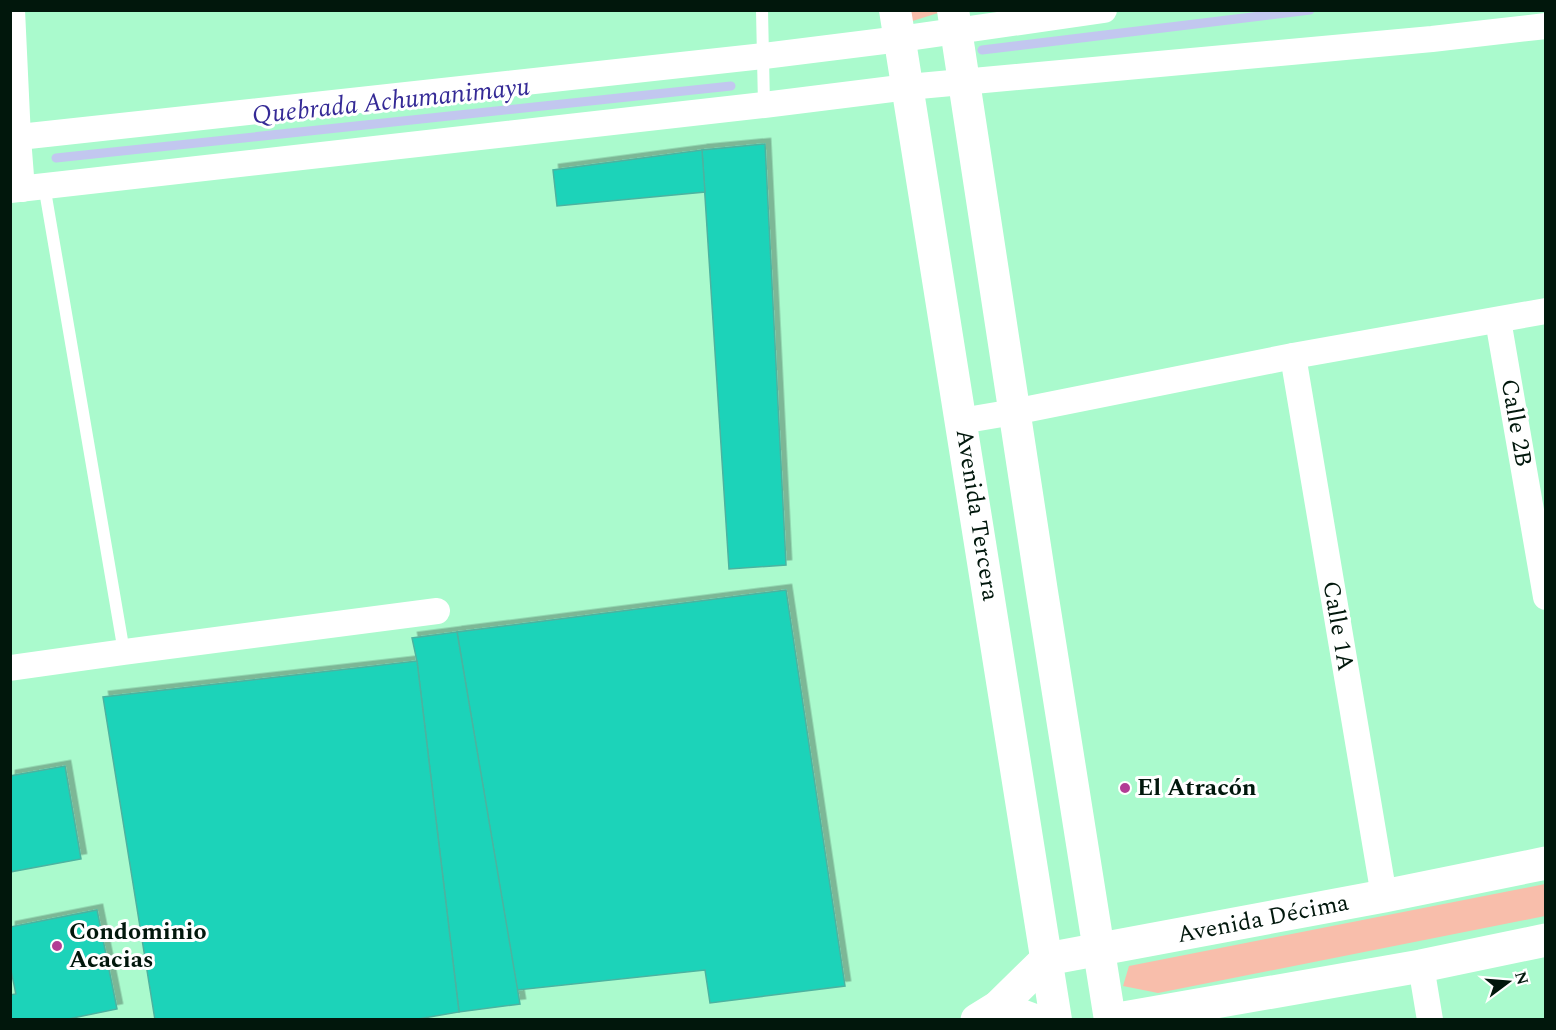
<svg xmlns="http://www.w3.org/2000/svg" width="1556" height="1030" font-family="Spectral,serif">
<defs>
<filter id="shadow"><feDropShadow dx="5.5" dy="-5.5" stdDeviation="0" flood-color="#0004"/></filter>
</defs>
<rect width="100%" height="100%" fill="#aafacd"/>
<!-- green -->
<g fill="#f8beab">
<polygon points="901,11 938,11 938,13 903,24"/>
<polygon points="1545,884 1545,916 1158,993 1123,986 1129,966"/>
</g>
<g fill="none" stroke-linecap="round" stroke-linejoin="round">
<!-- stream -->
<g stroke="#c2c7ef" stroke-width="9">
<polyline points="982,50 1310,10"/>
<polyline points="56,158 731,86"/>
</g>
</g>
<!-- building -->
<g fill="#1ed3b9" stroke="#4cb3a0" stroke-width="1.5" filter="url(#shadow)">
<polygon points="765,144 786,565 729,569 702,150"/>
<polygon points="702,150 705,192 557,206 553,170"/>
<polygon points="786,590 845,986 710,1003 705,970 517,990 457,632"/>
<polygon points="457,632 520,1004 459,1012 417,661 412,638"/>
<polygon points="417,661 459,1012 412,1020 155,1020 103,697"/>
<polygon points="65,766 81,859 10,872 10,776"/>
<polygon points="97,910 117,1009 63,1020 10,1020 10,995 16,994 10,966 10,927"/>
</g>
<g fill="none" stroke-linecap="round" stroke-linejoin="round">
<!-- service -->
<g stroke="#fff" stroke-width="12">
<polyline points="762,10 764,105"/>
<polyline points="44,185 124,652"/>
</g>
<!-- minor -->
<g stroke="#fff" stroke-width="26">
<polyline points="12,10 18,138 22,189"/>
<polyline points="10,138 764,56 900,39 1104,10"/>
<polyline points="10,190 764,105 908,87 1432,39 1546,26"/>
<polyline points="1498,320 1546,597"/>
<polyline points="1293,356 1384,896"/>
<polyline points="961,421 1014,412 1293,356 1546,311"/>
<polyline points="10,668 124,652 437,611"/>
<polyline points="1421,966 1430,1020"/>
</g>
<!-- tertiary -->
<g stroke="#fff" stroke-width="32">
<polyline points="895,10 1056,1020"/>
<polyline points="953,10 1042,592 1110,1020"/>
</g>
<!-- secondary -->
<g stroke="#fff" stroke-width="33">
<polyline points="998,1007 1033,1020"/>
<polyline points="977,1020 998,1007 1047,959 1384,896 1546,863"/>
<polyline points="1112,1020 1421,966 1546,940"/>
</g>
</g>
<!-- markers -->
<g fill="#b23d95" stroke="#fff" stroke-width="2">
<circle cx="1125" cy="788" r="6"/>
<circle cx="57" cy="946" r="6"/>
</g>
<g text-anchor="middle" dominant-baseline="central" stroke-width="6" stroke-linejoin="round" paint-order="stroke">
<!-- street labels -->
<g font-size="24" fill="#01170c" stroke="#fff">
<text transform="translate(1516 423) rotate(80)">Calle 2B</text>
<text transform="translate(977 515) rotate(81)">Avenida Tercera</text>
<text transform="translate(1338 626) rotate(80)">Calle 1A</text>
<text transform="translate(1263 919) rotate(-11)">Avenida Décima</text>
</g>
<!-- poi labels -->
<g font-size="24" font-weight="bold" fill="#01170c" stroke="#fff" text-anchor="start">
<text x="1137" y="788">El Atracón</text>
<text x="69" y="932">Condominio<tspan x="69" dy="28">Acacias</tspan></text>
</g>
<!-- water labels -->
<g font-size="26" font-style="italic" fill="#352a96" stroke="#fff">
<text transform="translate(391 101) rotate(-6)">Quebrada Achumanimayu</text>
</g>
</g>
<!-- border -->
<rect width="1556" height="1030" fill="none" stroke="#01170c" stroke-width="24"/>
<!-- north arrow -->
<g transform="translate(1508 982) rotate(74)" stroke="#ffffff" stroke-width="4.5" paint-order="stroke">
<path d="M0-4.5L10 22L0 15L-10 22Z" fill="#01170c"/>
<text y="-9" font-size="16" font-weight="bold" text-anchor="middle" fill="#01170c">N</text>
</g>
</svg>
